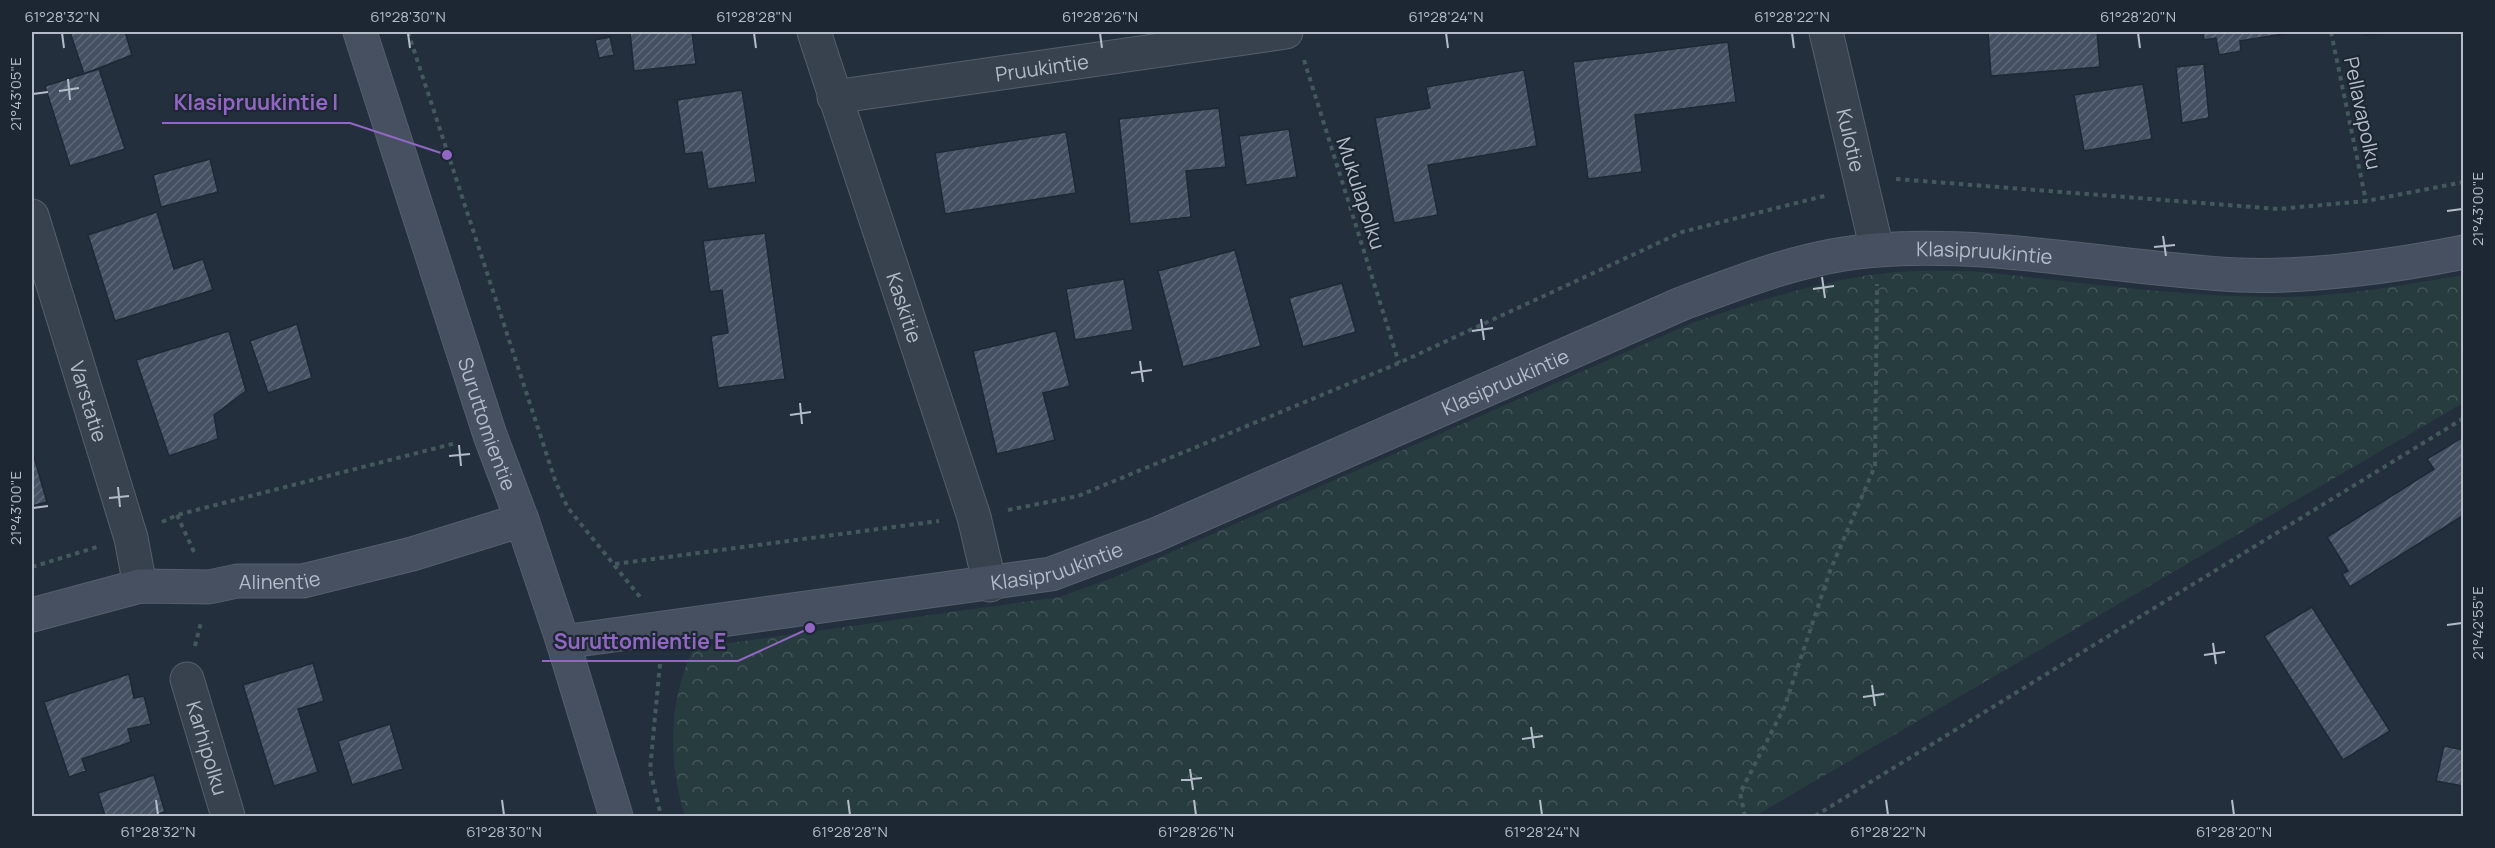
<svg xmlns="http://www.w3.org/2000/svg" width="2495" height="848" font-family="Manrope,sans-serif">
<defs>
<pattern id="forest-crowns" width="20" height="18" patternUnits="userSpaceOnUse" patternTransform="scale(1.5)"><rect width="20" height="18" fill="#263c3f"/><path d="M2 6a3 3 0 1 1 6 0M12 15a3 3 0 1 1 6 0" fill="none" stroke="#435659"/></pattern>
<pattern id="building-hatch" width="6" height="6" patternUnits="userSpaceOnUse" patternTransform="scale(1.5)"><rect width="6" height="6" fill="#455162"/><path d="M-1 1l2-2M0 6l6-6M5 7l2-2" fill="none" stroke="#5d6877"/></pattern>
</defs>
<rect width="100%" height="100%" fill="#242f3e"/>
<!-- forest -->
<path fill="url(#forest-crowns)" d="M 1971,271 C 2073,281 2176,297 2279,297 C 2340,297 2403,285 2463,275 L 2463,403 L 1755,816 L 685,816 C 668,764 668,698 694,648 L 1059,597 L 1110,579 L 1692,323 C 1758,301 1827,278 1897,272 C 1921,270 1946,271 1971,271 Z"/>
<!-- building -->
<g fill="url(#building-hatch)" stroke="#1f2835" stroke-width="1.5">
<polygon points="70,32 125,32 132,55 84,74"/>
<polygon points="630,32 692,32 696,64 634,71"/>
<polygon points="1988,32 2097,32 2100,67 1991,76"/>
<polygon points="2203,32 2290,32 2290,33 2240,41 2241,51 2219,55 2216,38 2204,40"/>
<polygon points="2364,32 2401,32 2365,35"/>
<polygon points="610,37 614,55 599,58 595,40"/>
<polygon points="1728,42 1736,102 1635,115 1642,172 1588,179 1573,62"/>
<polygon points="2204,64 2209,118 2182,123 2176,67"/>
<polygon points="99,69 125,149 70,166 45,86"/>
<polygon points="1524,70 1537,146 1428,165 1438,215 1394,223 1375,118 1430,108 1426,87"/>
<polygon points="2143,84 2152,139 2084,151 2074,95"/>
<polygon points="742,90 756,182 708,189 702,152 685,154 677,100"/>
<polygon points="1219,108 1226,167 1186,171 1191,217 1130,224 1119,119"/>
<polygon points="1289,129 1297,177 1246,185 1239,136"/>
<polygon points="1066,132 1076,193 945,214 935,153"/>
<polygon points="210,159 218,192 161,207 153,175"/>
<polygon points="157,212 174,269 203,259 213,290 115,321 88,235"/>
<polygon points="765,233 785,379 718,388 711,336 728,333 722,290 710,292 703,241"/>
<polygon points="1235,250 1261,346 1183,367 1158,271"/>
<polygon points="1124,279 1133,330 1075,340 1066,289"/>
<polygon points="1342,283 1356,332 1303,347 1289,298"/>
<polygon points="297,324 312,378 268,393 250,341"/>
<polygon points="229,331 246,391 214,415 218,439 169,456 136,360"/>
<polygon points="1056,331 1070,386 1043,393 1055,440 997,454 973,351"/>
<polygon points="2463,437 2464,515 2350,587 2342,574 2348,571 2327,537 2434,469 2427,459"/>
<polygon points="32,450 47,502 32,506"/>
<polygon points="2312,607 2390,731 2343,760 2264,636"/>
<polygon points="313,663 324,701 298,709 318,772 274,786 243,685"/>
<polygon points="129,674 134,698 144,696 151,724 128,729 131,742 82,759 86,771 69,777 44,702"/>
<polygon points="390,724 403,769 352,785 338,741"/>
<polygon points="2444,746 2464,750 2463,786 2436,781"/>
<polygon points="154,775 165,812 151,816 105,816 98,793"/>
</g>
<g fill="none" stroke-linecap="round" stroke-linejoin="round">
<!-- street casing -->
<g stroke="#565f6c" stroke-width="35">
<g id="street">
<path id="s1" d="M 814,32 L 974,517 L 990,585"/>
<path id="s2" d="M 1826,32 L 1877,250"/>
<path id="s3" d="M 834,97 L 1286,32"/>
<path id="s4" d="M 32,216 L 131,538 L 140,586"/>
<path id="s5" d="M 187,679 L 228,816"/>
</g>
</g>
<!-- secondary casing -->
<g stroke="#565f6c" stroke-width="35">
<g id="secondary">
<path id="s6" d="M 360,32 L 490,435 L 522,520 L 563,642 L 616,816"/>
<path id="s7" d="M 32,615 L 140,586 L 209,587 L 237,581 L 303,581 L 412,554 L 522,520"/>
<path id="s8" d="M 563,642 L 1051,574 L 1155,535 L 1681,304 C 1744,280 1808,255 1877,250 C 1997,241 2118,269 2238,275 C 2308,278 2395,266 2464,252"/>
</g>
</g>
<!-- path -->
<g stroke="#44595c" stroke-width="4" stroke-dasharray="4.5 4.5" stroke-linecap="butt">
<polyline points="408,32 556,483 568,508 640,597"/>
<polyline points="2331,32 2366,201"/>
<polyline points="1304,60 1399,363"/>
<polyline points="1896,179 2278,209 2366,201 2464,182"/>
<polyline points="1008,510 1078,496 1399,363 1682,232 1828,195"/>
<polyline points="177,515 194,552"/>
<polyline points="162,522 177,515 456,443"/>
<polyline points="615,564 939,521"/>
<polyline points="32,567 97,547"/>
<polyline points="195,646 201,622"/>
<polyline points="660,664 650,770 661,816"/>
<polyline points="1745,816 1740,793 1784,708 1830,571 1875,466 1877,284"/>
<polyline points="1815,816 2464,418"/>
</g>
<!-- street -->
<use href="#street" stroke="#38414e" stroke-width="33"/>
<!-- secondary -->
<use href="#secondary" stroke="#465061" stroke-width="33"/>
</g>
<!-- ticks -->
<path fill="none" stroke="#b4bcc9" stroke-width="2" d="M 62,33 L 64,48M 408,33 L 410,48M 754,33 L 756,48M 1100,33 L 1102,48M 1446,33 L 1448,48M 1792,33 L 1794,48M 2138,33 L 2140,48M 68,79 L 70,100M 59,91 L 79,88M 33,94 L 48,92M 2447,211 L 2462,209M 2163,236 L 2166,256M 2154,247 L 2175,245M 1822,277 L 1825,298M 1813,289 L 1834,286M 1481,319 L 1484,340M 1472,331 L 1493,328M 1140,361 L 1143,382M 1131,373 L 1152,370M 800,403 L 802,424M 790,415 L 811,412M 459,445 L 461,466M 449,456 L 470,454M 118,487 L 120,507M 109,498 L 129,496M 33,508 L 48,506M 2447,625 L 2462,623M 2213,643 L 2216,664M 2204,655 L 2225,652M 1872,685 L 1875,706M 1863,697 L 1884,694M 1531,727 L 1534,748M 1522,739 L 1543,736M 1190,769 L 1193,790M 1181,780 L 1202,778M 156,800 L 158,815M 502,800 L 504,815M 848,800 L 850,815M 1194,800 L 1196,815M 1540,800 L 1542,815M 1886,800 L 1888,815M 2232,800 L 2234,815"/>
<g text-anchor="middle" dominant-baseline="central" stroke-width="4.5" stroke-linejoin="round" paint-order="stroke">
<!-- street labels -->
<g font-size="20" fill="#b4bcc9" stroke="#1d2633">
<text stroke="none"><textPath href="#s3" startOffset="210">Pruukintie</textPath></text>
<text transform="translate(2363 113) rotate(78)">Pellavapolku</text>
<text stroke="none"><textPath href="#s2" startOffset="111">Kulotie</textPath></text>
<text transform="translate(1361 193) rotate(72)">Mukulapolku</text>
<text stroke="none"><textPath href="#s8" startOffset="1490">Klasipruukintie</textPath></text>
<text stroke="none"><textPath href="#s1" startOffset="290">Kaskitie</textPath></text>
<text stroke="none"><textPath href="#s8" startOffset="986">Klasipruukintie</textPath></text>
<text stroke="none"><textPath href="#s4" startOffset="194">Varstatie</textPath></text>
<text stroke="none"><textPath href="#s6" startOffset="412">Suruttomientie</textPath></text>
<text stroke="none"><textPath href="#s8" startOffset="500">Klasipruukintie</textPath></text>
<text stroke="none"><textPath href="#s7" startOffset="252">Alinentie</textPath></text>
<text stroke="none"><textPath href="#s5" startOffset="72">Karhipolku</textPath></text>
</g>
</g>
<!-- callouts -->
<path fill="none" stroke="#9266c3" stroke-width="2" d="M447 155L350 123H162M810 628L738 661H542"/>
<g fill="#9266c3" stroke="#1d2633" stroke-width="2">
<circle cx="447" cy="155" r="6"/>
<circle cx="810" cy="628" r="6"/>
</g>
<g font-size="21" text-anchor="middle" font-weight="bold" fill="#9266c3" stroke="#1d2633" stroke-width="4.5" stroke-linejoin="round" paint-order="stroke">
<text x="256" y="110">Klasipruukintie I</text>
<text x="640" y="649">Suruttomientie E</text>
</g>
<!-- border -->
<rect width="2495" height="848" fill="none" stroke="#1d2633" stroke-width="66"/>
<rect x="33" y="33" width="2429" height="782" fill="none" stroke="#b4bcc9" stroke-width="2"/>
<g font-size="15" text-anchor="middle" fill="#b4bcc9">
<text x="62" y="22">61°28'32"N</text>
<text x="408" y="22">61°28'30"N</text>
<text x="754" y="22">61°28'28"N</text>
<text x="1100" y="22">61°28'26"N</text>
<text x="1446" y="22">61°28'24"N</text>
<text x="1792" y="22">61°28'22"N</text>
<text x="2138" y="22">61°28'20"N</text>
<text transform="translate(16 94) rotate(-90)" y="5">21°43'05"E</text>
<text transform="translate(2478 209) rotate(-90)" y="5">21°43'00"E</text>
<text transform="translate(16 508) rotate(-90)" y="5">21°43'00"E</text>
<text transform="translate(2478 623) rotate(-90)" y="5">21°42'55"E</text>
<text x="158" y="837">61°28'32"N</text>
<text x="504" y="837">61°28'30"N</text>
<text x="850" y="837">61°28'28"N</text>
<text x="1196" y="837">61°28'26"N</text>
<text x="1542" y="837">61°28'24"N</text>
<text x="1888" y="837">61°28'22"N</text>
<text x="2234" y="837">61°28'20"N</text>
</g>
</svg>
